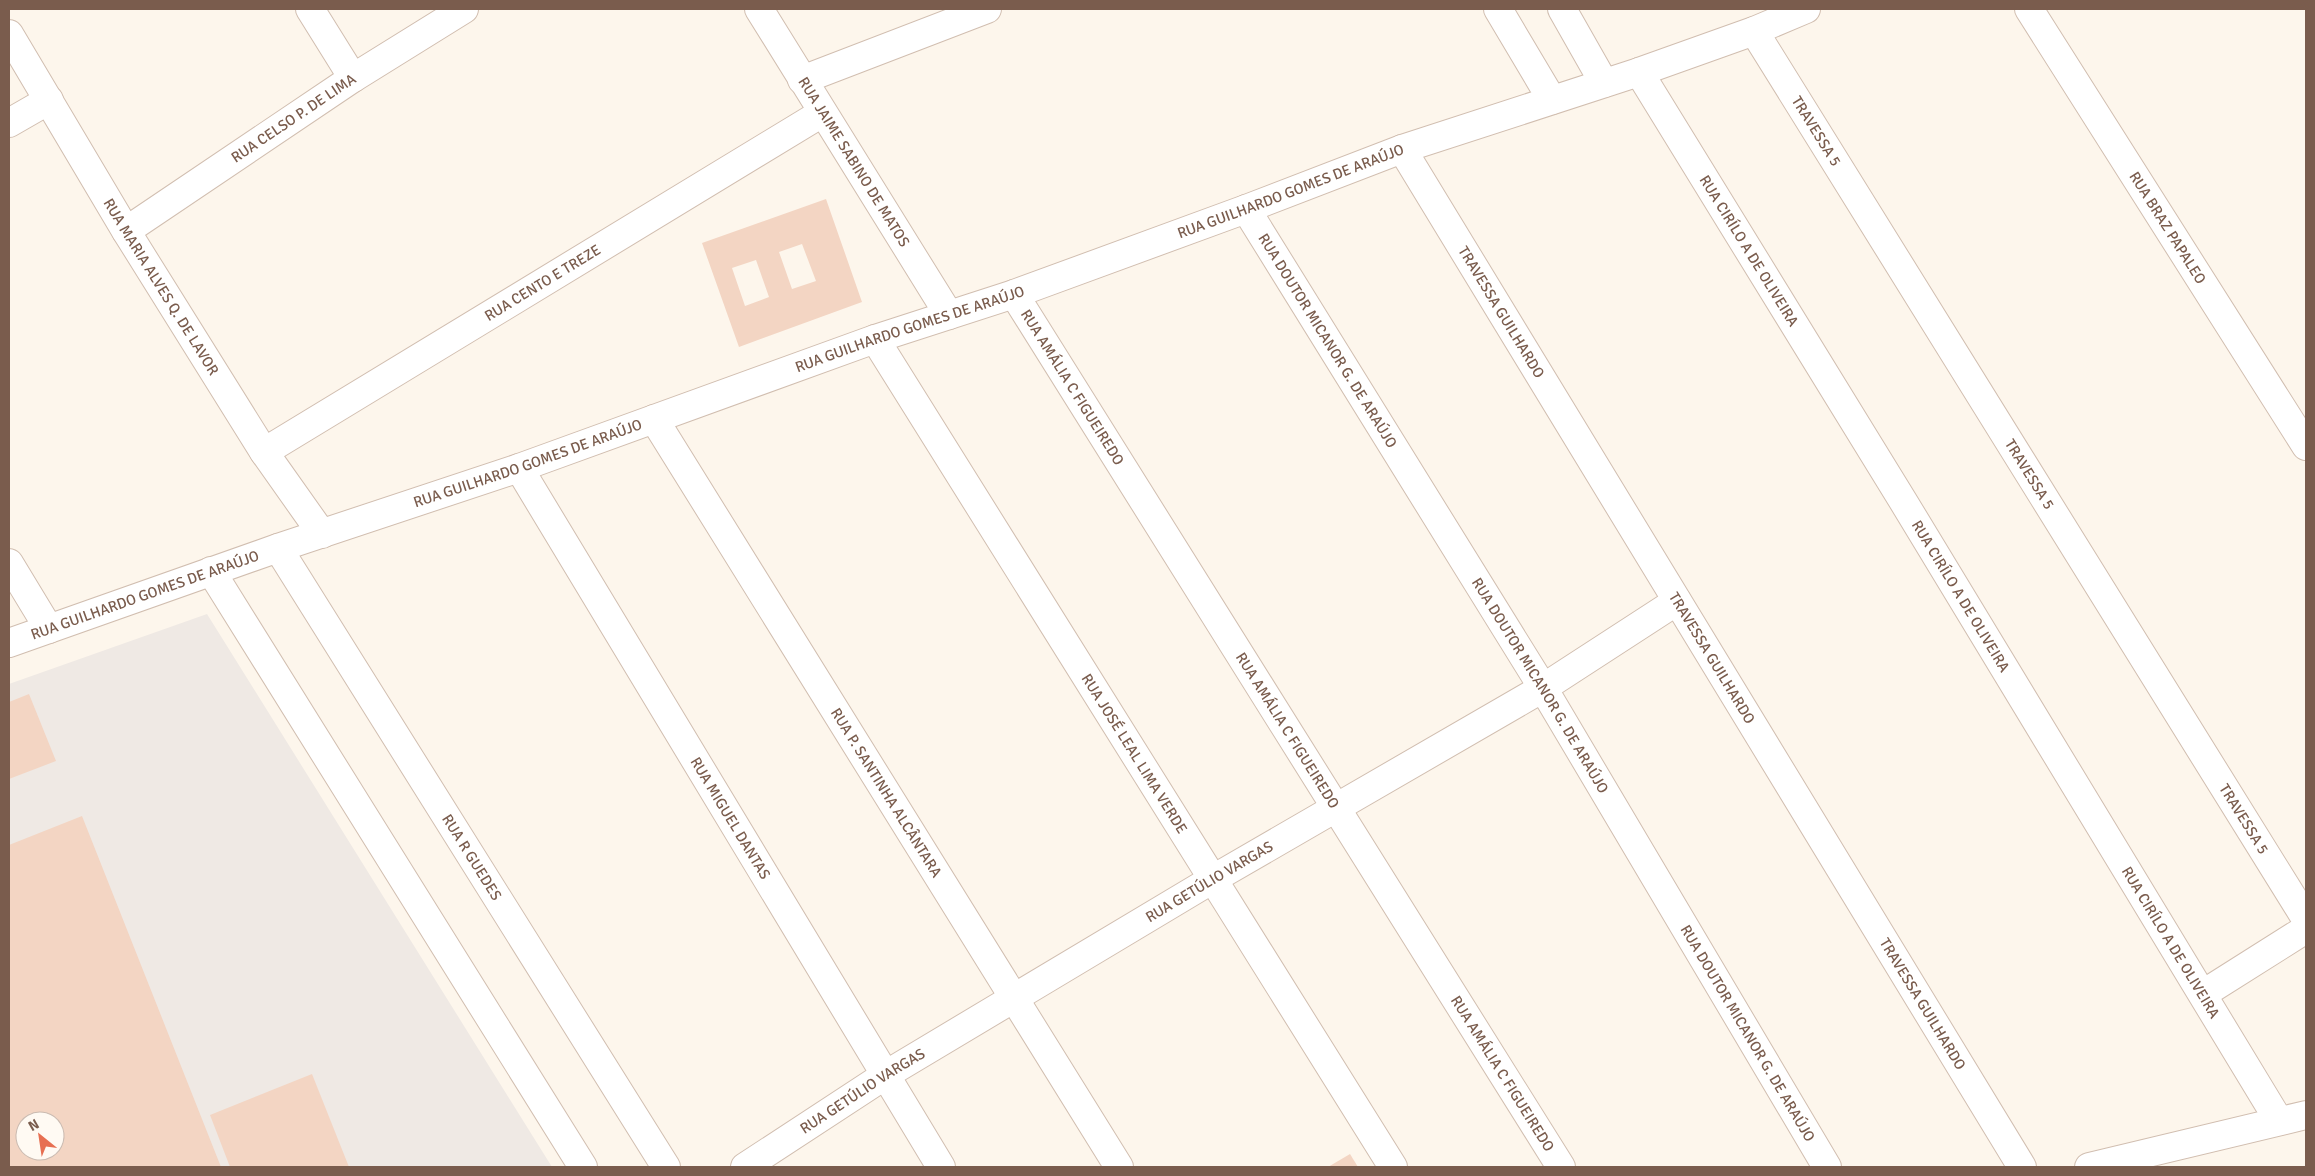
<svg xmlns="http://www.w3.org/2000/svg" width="2315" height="1176" font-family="Signika,sans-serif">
<rect width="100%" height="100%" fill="#fdf6ec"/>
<!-- industrial -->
<path fill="#efe9e4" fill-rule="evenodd" d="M 207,614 L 552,1167 L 9,1167 L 9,684 ZM 25,1121 L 55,1121 L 55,1151 L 25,1151 Z"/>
<!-- building -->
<g fill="#f3d5c3" fill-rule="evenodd">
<path d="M 826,199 L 862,302 L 739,347 L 702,243 ZM 802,244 L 816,281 L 792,289 L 779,252 ZM 756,260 L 769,297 L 745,306 L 732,268 Z"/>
<polygon points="29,694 56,761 9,779 9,702"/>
<path d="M 82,816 L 221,1167 L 9,1167 L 9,845 ZM 25,1121 L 55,1121 L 55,1151 L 25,1151 Z"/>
<polygon points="312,1074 349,1167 230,1167 210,1115"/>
<polygon points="1350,1154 1358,1167 1328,1167"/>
</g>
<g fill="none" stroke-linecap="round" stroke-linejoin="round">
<!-- minor casing -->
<g stroke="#d1beb0" stroke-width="30">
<g id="minor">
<polyline points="310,9 353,78"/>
<path id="s1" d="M 759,9 L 949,315"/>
<polyline points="1498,9 1552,100"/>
<polyline points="1562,9 1604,83"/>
<path id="s2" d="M 2029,9 L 2306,446"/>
<path id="s3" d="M 1754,31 L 2306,919"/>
<path id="s4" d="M 9,34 L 126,231 L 264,452 L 322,534"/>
<path id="s5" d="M 1639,72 L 1903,501 L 2279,1121"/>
<polyline points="802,80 987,9"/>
<polyline points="9,123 49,100"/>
<path id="s6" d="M 1402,149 L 2022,1167"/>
<path id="s7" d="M 1246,209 L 1543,688 L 1827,1167"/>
<path id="s8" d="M 126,231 L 353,78 L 464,9"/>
<path id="s9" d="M 1014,294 L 1561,1167"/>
<path id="s10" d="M 875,339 L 1393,1167"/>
<path id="s11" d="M 654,419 L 1119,1167"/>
<path id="s12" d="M 264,452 L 822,113"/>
<path id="s13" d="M 519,468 L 941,1167"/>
<path id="s14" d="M 278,548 L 666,1167"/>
<polyline points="9,563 49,629"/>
<polyline points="211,571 583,1167"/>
<polyline points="2203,994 2306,929"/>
<path id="s15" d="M 745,1167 L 887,1074 L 1213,879 L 1543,688 L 1677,601"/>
</g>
</g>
<!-- tertiary casing -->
<g stroke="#d1beb0" stroke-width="30">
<g id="tertiary">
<path id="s16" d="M 9,643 L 278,548 L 519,468 L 875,339 L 1014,294 L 1246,209 L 1402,149 L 1639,72 L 1754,31 L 1806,9"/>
<polyline points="2089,1167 2306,1115"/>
</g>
</g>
<!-- minor -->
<use href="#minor" stroke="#fff" stroke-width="28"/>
<!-- tertiary -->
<use href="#tertiary" stroke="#fff" stroke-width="28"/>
</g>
<g text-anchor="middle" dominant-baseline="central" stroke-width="5" stroke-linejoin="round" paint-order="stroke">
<!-- street labels -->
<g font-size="15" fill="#7a5c4d" stroke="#fffaf3">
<text stroke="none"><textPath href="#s8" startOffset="202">RUA CELSO P. DE LIMA</textPath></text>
<text stroke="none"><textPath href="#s3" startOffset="118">TRAVESSA 5</textPath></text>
<text stroke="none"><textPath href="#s1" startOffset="180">RUA JAIME SABINO DE MATOS</textPath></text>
<text stroke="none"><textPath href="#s16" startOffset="1359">RUA GUILHARDO GOMES DE ARAÚJO</textPath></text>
<text stroke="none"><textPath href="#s2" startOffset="259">RUA BRAZ PAPALEO</textPath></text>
<text stroke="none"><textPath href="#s5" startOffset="210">RUA CIRÍLO A DE OLIVEIRA</textPath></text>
<text stroke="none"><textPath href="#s12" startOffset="326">RUA CENTO E TREZE</textPath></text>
<text stroke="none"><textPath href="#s4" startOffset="295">RUA MARIA ALVES Q. DE LAVOR</textPath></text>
<text stroke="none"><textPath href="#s6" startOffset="191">TRAVESSA GUILHARDO</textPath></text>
<text stroke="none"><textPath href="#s16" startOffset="954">RUA GUILHARDO GOMES DE ARAÚJO</textPath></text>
<text stroke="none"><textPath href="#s7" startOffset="155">RUA DOUTOR MICANOR G. DE ARAÚJO</textPath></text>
<text stroke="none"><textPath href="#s9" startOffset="110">RUA AMÁLIA C FIGUEIREDO</textPath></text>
<text stroke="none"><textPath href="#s16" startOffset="549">RUA GUILHARDO GOMES DE ARAÚJO</textPath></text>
<text stroke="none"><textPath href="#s3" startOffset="522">TRAVESSA 5</textPath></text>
<text stroke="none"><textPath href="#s16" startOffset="144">RUA GUILHARDO GOMES DE ARAÚJO</textPath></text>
<text stroke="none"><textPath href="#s5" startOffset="615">RUA CIRÍLO A DE OLIVEIRA</textPath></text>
<text stroke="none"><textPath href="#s6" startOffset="596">TRAVESSA GUILHARDO</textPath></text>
<text stroke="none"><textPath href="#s7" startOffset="560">RUA DOUTOR MICANOR G. DE ARAÚJO</textPath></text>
<text stroke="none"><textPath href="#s9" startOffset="515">RUA AMÁLIA C FIGUEIREDO</textPath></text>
<text stroke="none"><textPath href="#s10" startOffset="489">RUA JOSÉ LEAL LIMA VERDE</textPath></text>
<text stroke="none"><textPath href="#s11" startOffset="440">RUA P. SANTINHA ALCÂNTARA</textPath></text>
<text stroke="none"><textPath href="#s13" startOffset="409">RUA MIGUEL DANTAS</textPath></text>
<text stroke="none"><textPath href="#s3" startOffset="928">TRAVESSA 5</textPath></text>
<text stroke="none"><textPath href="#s14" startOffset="365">RUA R GUEDES</textPath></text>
<text stroke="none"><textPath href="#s15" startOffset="545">RUA GETÚLIO VARGAS</textPath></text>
<text stroke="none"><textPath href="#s5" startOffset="1020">RUA CIRÍLO A DE OLIVEIRA</textPath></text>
<text stroke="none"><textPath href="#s6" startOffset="1001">TRAVESSA GUILHARDO</textPath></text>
<text stroke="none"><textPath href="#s7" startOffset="965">RUA DOUTOR MICANOR G. DE ARAÚJO</textPath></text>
<text stroke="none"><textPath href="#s9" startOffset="920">RUA AMÁLIA C FIGUEIREDO</textPath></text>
<text stroke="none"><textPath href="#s15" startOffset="140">RUA GETÚLIO VARGAS</textPath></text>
</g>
</g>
<!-- border -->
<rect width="2315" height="1176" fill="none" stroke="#7a5c4d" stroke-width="20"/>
<!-- north arrow -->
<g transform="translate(40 1136) rotate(330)"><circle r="24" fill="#fffaf3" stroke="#cabbb1"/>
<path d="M0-4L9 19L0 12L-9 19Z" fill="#e76f51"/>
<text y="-8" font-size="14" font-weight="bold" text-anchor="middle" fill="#7a5c4d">N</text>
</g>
</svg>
